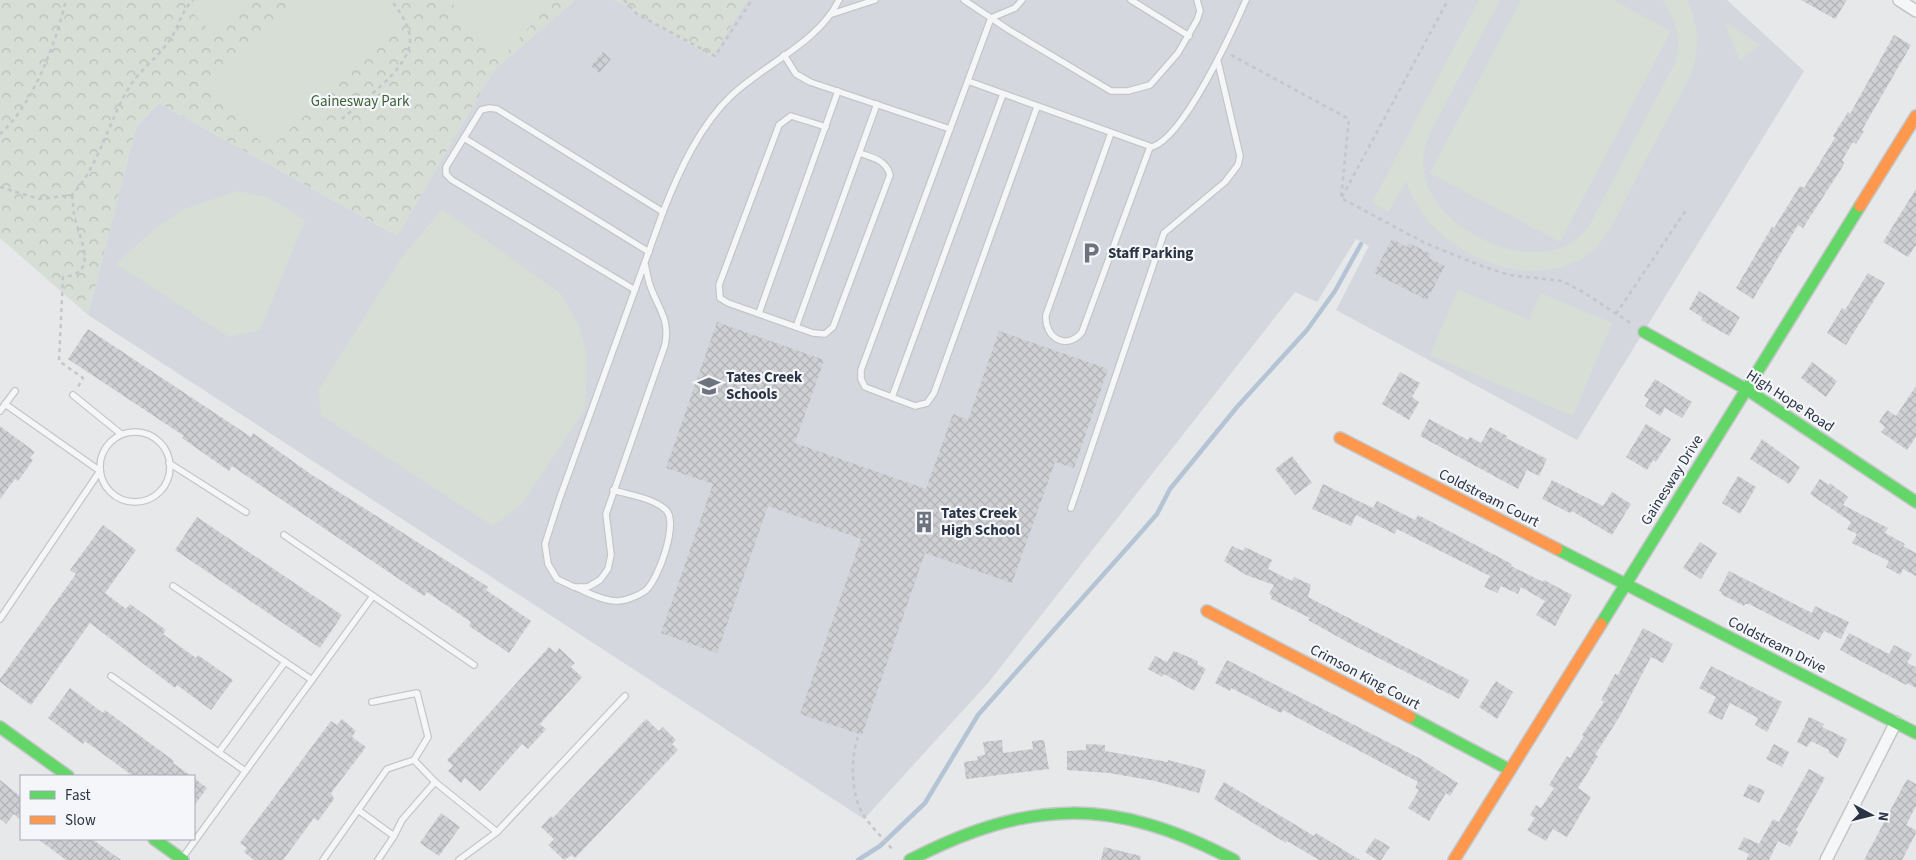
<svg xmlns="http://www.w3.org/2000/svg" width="1916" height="860" font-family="'Source Sans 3',sans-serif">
<defs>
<pattern id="forest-crowns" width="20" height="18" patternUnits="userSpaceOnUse" patternTransform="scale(1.25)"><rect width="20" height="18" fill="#d6ded6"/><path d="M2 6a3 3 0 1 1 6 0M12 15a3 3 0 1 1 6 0" fill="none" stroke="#b8bfb9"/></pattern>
<pattern id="building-cross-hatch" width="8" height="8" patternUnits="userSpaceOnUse" patternTransform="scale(1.25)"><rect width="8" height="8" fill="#ced0d3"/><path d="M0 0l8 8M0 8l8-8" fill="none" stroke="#b1b3b6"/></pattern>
</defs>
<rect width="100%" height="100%" fill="#e6e8ea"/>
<!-- built -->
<polygon fill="#d4d7dd" points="575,0 615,0 712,57 747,0 1727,0 1804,71 1577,440 1336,310 1369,246 1356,239 1317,302 1295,292 988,683 864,819 88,315 136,127 159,103 397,236 494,70"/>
<!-- forest -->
<g fill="url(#forest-crowns)">
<polygon points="0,0 575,0 494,70 397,236 159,103 136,127 88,315 0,238"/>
<polygon points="615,0 747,0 712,57"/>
</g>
<!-- garden -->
<g fill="#d6ded6">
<polygon points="199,0 251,0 214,35 189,9"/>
<polygon points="297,0 387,0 406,21 268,150 207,84"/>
<polygon points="451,0 554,0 502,57 463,24"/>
<path d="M 1479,0 L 1500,0 L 1430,133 C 1424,148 1421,162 1425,178 C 1437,227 1516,267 1563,247 C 1574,243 1581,235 1589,226 L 1676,61 C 1681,38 1677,19 1662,0 L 1687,0 C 1699,24 1700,48 1691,74 C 1675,106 1657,138 1640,171 C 1627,195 1616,223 1599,244 C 1570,277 1520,276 1483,260 C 1447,245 1418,218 1406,181 L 1388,212 L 1372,203 Z"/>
<polygon points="1521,0 1613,0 1671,31 1560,242 1430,173"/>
<polygon points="1727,23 1760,45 1740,61 1725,25"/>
<polygon points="237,191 268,197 305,220 260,330 229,337 116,264 154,229 184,209"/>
<polygon points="442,209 561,294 580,328 587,358 585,409 521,505 493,526 321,415 318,391 402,257"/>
<polygon points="1458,289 1529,320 1541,293 1612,323 1573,416 1430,355"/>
</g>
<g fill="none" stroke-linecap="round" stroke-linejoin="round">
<!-- stream -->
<polyline stroke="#b4c4d5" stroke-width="4.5" points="858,860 880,846 925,803 978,715 1136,538 1157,514 1170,489 1237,407 1307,330 1335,291 1361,244"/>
</g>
<!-- building -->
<g fill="url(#building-cross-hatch)">
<polygon points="1801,0 1847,0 1835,19"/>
<polygon points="1894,35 1911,45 1862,130 1864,131 1856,144 1853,142 1842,160 1844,162 1843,166 1803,228 1798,225 1753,299 1736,288 1772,227 1774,228 1800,186 1804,188 1835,138 1833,136 1848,112 1850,114"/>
<polygon points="603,52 611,59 599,73 591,66"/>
<polygon points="1916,189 1916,245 1908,257 1883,242"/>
<polygon points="1392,239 1407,247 1409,243 1431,254 1429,258 1445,266 1427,300 1374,273"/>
<polygon points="1868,273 1885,283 1846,345 1827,333 1842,308 1845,310"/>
<polygon points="1699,291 1740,317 1729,336 1701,320 1703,318 1689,309"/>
<polygon points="717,322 824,360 795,443 926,489 953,414 968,420 999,331 1108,369 1074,468 1055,462 1012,583 925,553 862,735 800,714 861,539 768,506 717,653 661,633 713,484 666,468"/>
<polygon points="88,329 251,437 253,433 312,475 488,587 486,590 531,621 509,653 469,626 471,622 427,592 424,596 232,466 229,471 182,438 184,436 68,359"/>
<polygon points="1812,362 1837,381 1826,397 1801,378"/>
<polygon points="1400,372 1420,383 1412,397 1419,402 1409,420 1382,404"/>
<polygon points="1655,379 1692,402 1682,418 1665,408 1660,416 1645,406 1649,399 1644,396"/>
<polygon points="1916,386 1916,437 1907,450 1881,432 1885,427 1879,422 1887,410 1896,416"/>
<polygon points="1429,419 1468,440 1470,437 1481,443 1490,427 1507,436 1506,438 1547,459 1539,476 1527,470 1518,489 1420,436"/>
<polygon points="1646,424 1671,439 1656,462 1653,460 1647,470 1626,457"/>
<polygon points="0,426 35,452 30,458 33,460 18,481 15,479 0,499"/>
<polygon points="1762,439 1800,467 1789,484 1750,459"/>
<polygon points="1292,456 1312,483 1295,495 1275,469"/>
<polygon points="1738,476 1756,487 1740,514 1722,503"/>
<polygon points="1820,479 1829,485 1830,483 1848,497 1843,505 1888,528 1885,533 1905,544 1903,546 1916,553 1916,576 1903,569 1900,575 1886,567 1889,561 1852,543 1857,534 1847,529 1851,522 1810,494"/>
<polygon points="1552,480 1603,506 1612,492 1631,504 1612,535 1572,511 1570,513 1542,499"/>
<polygon points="1323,484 1373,508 1377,501 1415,520 1418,515 1512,564 1511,566 1543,582 1544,580 1572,595 1555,626 1536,615 1545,601 1521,587 1518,594 1501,586 1497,593 1484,587 1490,576 1397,529 1395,534 1356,515 1351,526 1312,509"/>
<polygon points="197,517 342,615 320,648 175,550"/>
<polygon points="103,525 136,550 105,593 126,609 130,604 166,630 163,634 196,658 198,655 233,680 211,710 177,685 175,688 90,623 31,705 0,682 0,679 76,574 70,570"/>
<polygon points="1700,542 1717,553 1701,579 1683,568"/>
<polygon points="1232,546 1243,551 1245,547 1272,560 1268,569 1292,581 1294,577 1311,585 1308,597 1469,680 1459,699 1347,642 1308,620 1310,618 1271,599 1272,596 1269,594 1274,585 1246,575 1224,561"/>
<polygon points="1729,571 1812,613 1815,606 1849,622 1841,639 1824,631 1819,640 1749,604 1745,604 1744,606 1721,594 1722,592 1719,591"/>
<polygon points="1643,628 1673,644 1663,663 1651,657 1620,716 1595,755 1598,756 1578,788 1591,797 1567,837 1553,829 1546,841 1527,830 1535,818 1530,815 1536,805 1541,808 1554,788 1549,785 1567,756 1570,758 1584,736 1582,735 1604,702 1601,700 1615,674 1618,675"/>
<polygon points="1849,633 1889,654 1894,645 1912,654 1907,663 1916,667 1916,688 1907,683 1906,685 1840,650"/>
<polygon points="549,647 556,653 559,648 575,663 571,667 582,677 540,724 546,729 528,749 522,744 480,791 465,778 461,783 448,771 453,766 447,760"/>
<polygon points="1174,651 1198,661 1197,664 1206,669 1194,691 1164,674 1162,677 1148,669 1155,656 1167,662"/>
<polygon points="1227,660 1419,758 1458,783 1450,796 1446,793 1429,821 1408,808 1419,790 1415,788 1418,782 1283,710 1281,713 1231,688 1230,691 1215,683"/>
<polygon points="1711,666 1782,702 1767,732 1755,725 1758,718 1730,703 1722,720 1708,713 1716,697 1699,688"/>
<polygon points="1496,681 1513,692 1497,719 1479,707"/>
<polygon points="70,688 103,713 105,710 174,761 173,763 191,776 133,776 85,741 83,744 48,718"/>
<polygon points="1809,717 1824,724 1822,727 1847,739 1838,758 1829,753 1829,750 1811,741 1807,747 1797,742"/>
<polygon points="342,719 356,731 352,737 366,747 331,793 334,799 318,821 314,818 283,860 254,860 244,852 247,848 240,843 331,721 337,725"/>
<polygon points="646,719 659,731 663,727 676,740 672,744 678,750 575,858 572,855 564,860 548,845 554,839 541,827 551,816 553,818"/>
<polygon points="1002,740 1003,753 1033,749 1032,741 1044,740 1049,769 966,779 964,762 978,760 977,756 985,755 983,742"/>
<polygon points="1086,744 1105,745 1105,751 1168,762 1168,760 1206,770 1199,793 1155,781 1109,773 1067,770 1067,751 1086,750"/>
<polygon points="1774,744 1789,752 1782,767 1766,759"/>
<polygon points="1809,769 1825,778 1796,830 1798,832 1790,847 1778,841 1769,860 1746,860 1749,854 1738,849 1744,837 1759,844 1773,819 1779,822"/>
<polygon points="194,778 207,788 194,806"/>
<polygon points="1907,779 1916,784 1916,806 1906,825 1916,830 1916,833 1902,860 1864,860"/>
<polygon points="0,780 21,797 21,820 14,814 6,824 0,819"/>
<polygon points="1224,782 1314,836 1316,833 1360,860 1319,860 1287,841 1286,843 1214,799"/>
<polygon points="1749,784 1765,791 1759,803 1743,796"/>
<polygon points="441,813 460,827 439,856 420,843"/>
<polygon points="1375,838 1390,847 1381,860 1377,860 1365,852"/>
<polygon points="38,839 92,839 121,860 66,860"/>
<polygon points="1104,847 1141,856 1140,860 1101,860"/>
</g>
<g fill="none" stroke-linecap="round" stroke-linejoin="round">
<!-- lane casing -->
<g stroke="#c4c6c8" stroke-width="8">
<g id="lane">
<polyline points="964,0 1009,30 1111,91 1128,91 1150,85 1178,53 1197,20 1200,11 1197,0"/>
<polyline points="1022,0 1015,8 991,18 861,370 861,379 865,387 915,406 927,403 934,393 1037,107"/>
<polyline points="1131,0 1189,36"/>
<polyline points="832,14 875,0"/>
<polyline points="784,55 796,74 810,82 950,129"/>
<path d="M 968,81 L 1152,147 C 1184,137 1232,32 1246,0"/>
<path d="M 826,127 L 791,116 L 779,125 L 719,285 L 720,298 L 728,303 L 813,333 L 825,334 L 833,327 L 890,175 C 886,160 873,158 860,153"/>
<path d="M 1111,133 L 1046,315 C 1044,338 1067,351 1082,332 L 1150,147"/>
<polyline points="464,138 649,252"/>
<path d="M 645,264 C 647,272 648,281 651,288 C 659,310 670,319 665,345 L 606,514 L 611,555 L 608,569 L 600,580 L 588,587 L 574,587 L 557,579 L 548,564 L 545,544 L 559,500 L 663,212 C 679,171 700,125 732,95 C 766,63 818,43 839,0"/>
<polyline points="635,290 452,180 446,174 446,167 481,110 489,108 497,109 663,212"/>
<polyline points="759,313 838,91"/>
<polyline points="796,327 877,104"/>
<polyline points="73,395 121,434"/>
<polyline points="892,397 1003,94"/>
<polyline points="0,411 15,391"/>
<circle cx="135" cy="467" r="35"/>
<polyline points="169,463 246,512"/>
<polyline points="1071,508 1164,233 1225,182 1238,165 1240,156 1218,62"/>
<polyline points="284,535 474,665"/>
<polyline points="173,586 312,680"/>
<path d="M 577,588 C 589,593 603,601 617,601 C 625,601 638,596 645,591 C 658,581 679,523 666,510 C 653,498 630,495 613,490"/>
<polyline points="0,619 100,471 5,404"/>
<polyline points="111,676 245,771"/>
<polyline points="372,702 417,693 428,737 414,760 435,782 497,832"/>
<polyline points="219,752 285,662"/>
<polyline points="358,810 394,836"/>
<polyline points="183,857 373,596"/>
<polyline points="323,860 387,769 414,760"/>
<polyline points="378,860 394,836 402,820 435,782"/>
<polyline points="459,860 497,832 625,696"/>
</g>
</g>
<!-- street casing -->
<g stroke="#c4c6c8" stroke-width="14">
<g id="street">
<polyline points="1899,0 1916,11"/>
<polyline points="1826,860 1896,722"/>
</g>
</g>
<!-- fast casing -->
<g stroke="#c4c6c8" stroke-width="14">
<g id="fast">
<polyline points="1644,332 1746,389 1916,502"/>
<polyline points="1557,549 1916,733"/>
<polyline points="1601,624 1860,206"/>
<polyline points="1410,717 1510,770"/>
<polyline points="0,727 68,776"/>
<polyline points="154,839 183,860"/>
<path d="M 910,860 C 1030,798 1114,797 1234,860"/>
</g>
</g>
<!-- slow casing -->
<g stroke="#c4c6c8" stroke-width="14">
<g id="slow">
<polyline points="1860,206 1916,116"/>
<polyline points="1340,438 1557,549"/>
<polyline points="1207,611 1410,717"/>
<polyline points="1454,860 1601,624"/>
</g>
</g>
<!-- path -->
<g stroke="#c5c6ca" stroke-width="2.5" stroke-dasharray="4 4" stroke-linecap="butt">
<polyline points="624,0 637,14 715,56 752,0"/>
<polyline points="1231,55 1349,119 1341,198 1423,242 1479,265 1509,275 1562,281 1583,292 1632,324"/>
<path d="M 342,119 C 362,101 408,70 410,42 C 411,27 400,12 391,0"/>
<path d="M 0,134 C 33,105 56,43 66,0"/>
<path d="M 0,187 L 39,199 L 72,195 C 101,163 108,121 130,86 C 142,67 163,54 174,33 C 180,21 183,10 193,0"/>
<path d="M 72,195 C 73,201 73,208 74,214 C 77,235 102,274 63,277 L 59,361 L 83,378 L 78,387"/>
<polyline points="1342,197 1448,0"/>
<polyline points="1616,314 1686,210"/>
<path d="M 858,737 C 850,759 851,796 864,816 C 872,828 883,838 892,849"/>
</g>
<!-- lane -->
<use href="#lane" stroke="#f5f6f7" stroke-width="5.5"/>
<!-- street -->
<use href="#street" stroke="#f5f6f7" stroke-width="11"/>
<!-- fast -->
<use href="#fast" stroke="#63d668" stroke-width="11"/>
<!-- slow -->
<use href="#slow" stroke="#ff974d" stroke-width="11"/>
</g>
<!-- icons -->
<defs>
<g id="parking-bare" transform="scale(1.725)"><path d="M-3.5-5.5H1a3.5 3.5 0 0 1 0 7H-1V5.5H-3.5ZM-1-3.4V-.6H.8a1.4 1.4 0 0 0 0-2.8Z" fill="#6c737f" stroke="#f4f6f9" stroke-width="2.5" paint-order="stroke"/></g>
<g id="school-bare" transform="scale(1.725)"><path d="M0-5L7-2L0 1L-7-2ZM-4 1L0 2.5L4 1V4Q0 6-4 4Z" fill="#6c737f" stroke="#f4f6f9" stroke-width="2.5" paint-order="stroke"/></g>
<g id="building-bare" transform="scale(1.725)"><path d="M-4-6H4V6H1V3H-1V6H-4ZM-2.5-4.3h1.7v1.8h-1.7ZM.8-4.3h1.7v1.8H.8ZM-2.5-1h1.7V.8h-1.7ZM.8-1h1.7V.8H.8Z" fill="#6c737f" stroke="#f4f6f9" stroke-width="2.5" paint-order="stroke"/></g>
</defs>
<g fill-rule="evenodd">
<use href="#parking-bare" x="1091" y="253"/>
<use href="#school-bare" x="709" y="386"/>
<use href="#building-bare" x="924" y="522"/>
</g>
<g text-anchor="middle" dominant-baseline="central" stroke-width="4.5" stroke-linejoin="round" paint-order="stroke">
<!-- park labels -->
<g font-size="15" fill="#3f6138" stroke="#f4f6f9">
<text x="360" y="101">Gainesway Park</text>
</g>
<!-- poi labels -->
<g font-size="15" font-weight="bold" fill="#2b3445" stroke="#f4f6f9" text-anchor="start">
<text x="1108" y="253">Staff Parking</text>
<text x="726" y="377">Tates Creek<tspan x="726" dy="17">Schools</tspan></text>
<text x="941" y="513">Tates Creek<tspan x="941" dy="17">High School</tspan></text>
</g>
<!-- street labels -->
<g font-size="15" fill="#2b3445" stroke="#f4f6f9">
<text transform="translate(1790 401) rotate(33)">High Hope Road</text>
<text transform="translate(1672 480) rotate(-58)">Gainesway Drive</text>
<text transform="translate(1489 498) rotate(27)">Coldstream Court</text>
<text transform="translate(1777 645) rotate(27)">Coldstream Drive</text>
<text transform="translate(1365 677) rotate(28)">Crimson King Court</text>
</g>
</g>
<!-- legend -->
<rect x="20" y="775" width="175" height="65" fill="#f4f6f9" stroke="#a4a8b1"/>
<rect x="30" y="791" width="25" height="8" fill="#63d668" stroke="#a4a8b1"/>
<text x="65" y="800" font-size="15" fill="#2b3445">Fast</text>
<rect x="30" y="816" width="25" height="8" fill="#ff974d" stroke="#a4a8b1"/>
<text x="65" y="825" font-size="15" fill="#2b3445">Slow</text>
<!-- north arrow -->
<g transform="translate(1871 815) rotate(97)" stroke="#f4f6f9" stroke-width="4" paint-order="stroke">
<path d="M0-4L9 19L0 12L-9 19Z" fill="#2b3445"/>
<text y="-8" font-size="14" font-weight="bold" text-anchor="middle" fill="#2b3445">N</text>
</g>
</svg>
